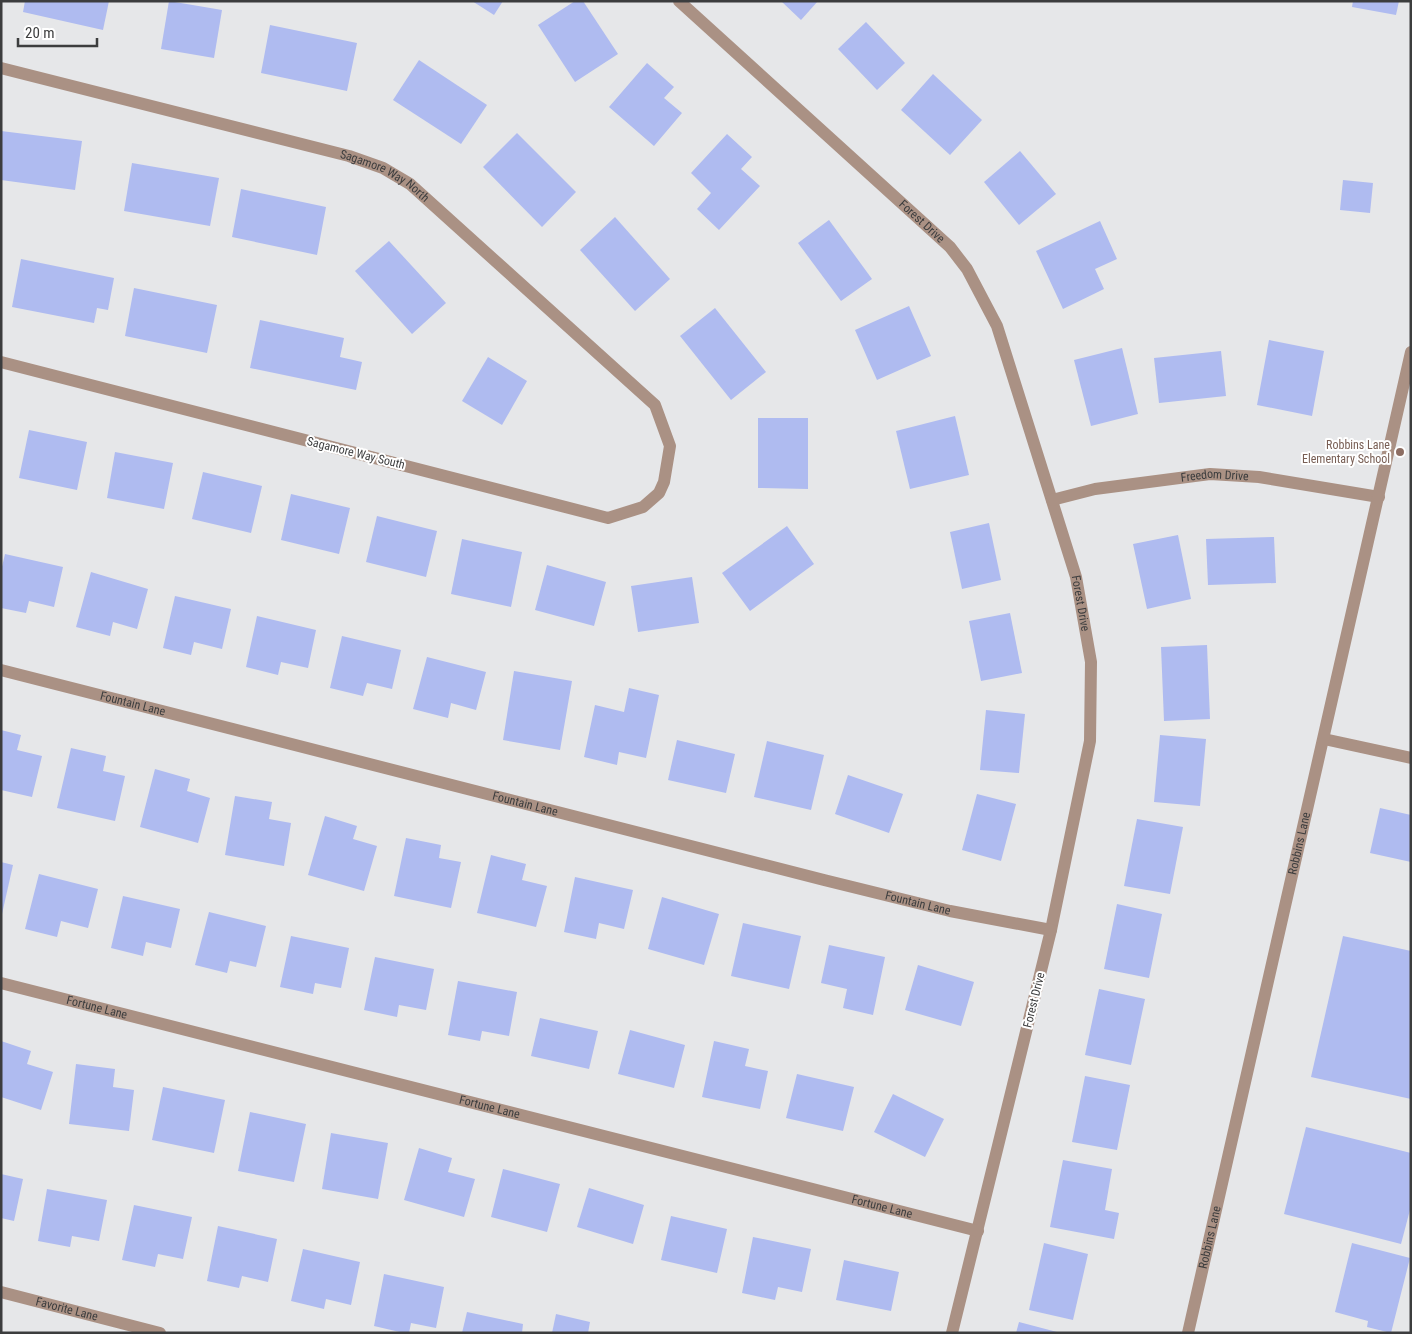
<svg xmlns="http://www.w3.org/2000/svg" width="1412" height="1334" font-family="'Roboto Condensed',sans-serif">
<rect width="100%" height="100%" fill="#e6e7e9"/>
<!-- building -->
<g fill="#afbbf0">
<polygon points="25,1 109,1 103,30 23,12"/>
<polygon points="169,1 222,10 214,58 161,49"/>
<polygon points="472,1 503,1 494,15"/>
<polygon points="575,1 583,1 618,54 575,82 538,25"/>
<polygon points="781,1 818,1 801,20"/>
<polygon points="1353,1 1399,1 1396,15 1352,7"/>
<polygon points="866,22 905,63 877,90 838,49"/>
<polygon points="270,25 357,43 347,91 261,73"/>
<polygon points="419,60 487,105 461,144 393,100"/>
<polygon points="647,63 674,87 664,98 682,113 654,146 609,107"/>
<polygon points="933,74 982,120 950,155 901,110"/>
<polygon points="1,131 82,141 75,190 1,180"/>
<polygon points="517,133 576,192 542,227 483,167"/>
<polygon points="727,134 752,157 741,169 760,186 719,230 697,209 711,193 691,173"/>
<polygon points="1020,151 1056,194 1019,225 984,182"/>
<polygon points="132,163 219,178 210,226 124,211"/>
<polygon points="1343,180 1373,183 1370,213 1340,210"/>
<polygon points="241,189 326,207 317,255 232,237"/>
<polygon points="615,217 670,279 635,311 580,250"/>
<polygon points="829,220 872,279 841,301 798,243"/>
<polygon points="1100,221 1117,259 1095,269 1104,289 1063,309 1036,251"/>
<polygon points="389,241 446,303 412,334 355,271"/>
<polygon points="21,259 114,278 108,310 97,308 94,323 12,307"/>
<polygon points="134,288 217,305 207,353 125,336"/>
<polygon points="909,306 931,356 877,380 855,330"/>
<polygon points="715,308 766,372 731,400 680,336"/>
<polygon points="260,320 344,338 340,357 362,362 356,390 250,368"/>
<polygon points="1269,340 1324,351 1312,416 1257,405"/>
<polygon points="1122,348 1138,414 1091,426 1074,360"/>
<polygon points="1221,351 1226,396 1159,403 1154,358"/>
<polygon points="488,357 527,381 502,425 462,401"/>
<polygon points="955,416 969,475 910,489 896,431"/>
<polygon points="758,418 808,418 808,489 758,488"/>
<polygon points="29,430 87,442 77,490 19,478"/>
<polygon points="115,452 173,463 164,509 107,498"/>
<polygon points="203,472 262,486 251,533 192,519"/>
<polygon points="291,494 350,508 339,554 281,540"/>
<polygon points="377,516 437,531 426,577 366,562"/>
<polygon points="989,523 1001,580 962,589 950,532"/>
<polygon points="787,526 814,564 750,611 722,573"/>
<polygon points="1178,535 1191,599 1147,609 1133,544"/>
<polygon points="1274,537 1276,583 1208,585 1206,539"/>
<polygon points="462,539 522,552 511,607 451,594"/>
<polygon points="5,554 63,567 54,607 29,601 26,613 1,608 1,571"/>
<polygon points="547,565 606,582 594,626 535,610"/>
<polygon points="91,572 148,589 137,629 113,622 110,636 76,627"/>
<polygon points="692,577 699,623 638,632 631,586"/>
<polygon points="175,596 231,609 222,649 194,642 191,655 163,648"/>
<polygon points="1010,613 1022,673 981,681 969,621"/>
<polygon points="257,616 316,630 308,668 281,662 278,675 246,667"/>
<polygon points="342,636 401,650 392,689 367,683 363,696 330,688"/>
<polygon points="1207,645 1210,719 1164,721 1161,647"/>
<polygon points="427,657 486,672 476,710 451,703 448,718 413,709"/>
<polygon points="514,671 572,681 560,750 503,740"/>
<polygon points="629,688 659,695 646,758 619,752 617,765 584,757 595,705 624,712"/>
<polygon points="986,710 1025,714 1019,773 980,770"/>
<polygon points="1,730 21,735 17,750 42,756 32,797 1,790"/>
<polygon points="1160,735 1206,739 1200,806 1154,802"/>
<polygon points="677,740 735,754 726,793 668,780"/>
<polygon points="767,741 824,755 811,810 754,797"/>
<polygon points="71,748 106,756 103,771 125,776 115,821 57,808"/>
<polygon points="155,769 190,779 187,791 210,798 198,843 140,827"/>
<polygon points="848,775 903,794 889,833 835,814"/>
<polygon points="977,794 1016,804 1001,861 962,850"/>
<polygon points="235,796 272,802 269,819 291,823 284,866 225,855"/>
<polygon points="1380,808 1411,815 1411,862 1370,853"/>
<polygon points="325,816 357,826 353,839 377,846 364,891 308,875"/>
<polygon points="1137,819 1183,827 1170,894 1124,886"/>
<polygon points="406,838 441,845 439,858 461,862 451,908 394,896"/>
<polygon points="491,855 526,864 522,880 547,886 536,927 477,913"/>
<polygon points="1,862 13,865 2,914 1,914"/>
<polygon points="39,874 98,889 88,928 61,921 57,937 25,929"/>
<polygon points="575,877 633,890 624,929 599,923 596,939 564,932"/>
<polygon points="123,896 180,909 171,948 146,942 143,956 111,948"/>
<polygon points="662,897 719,914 704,965 648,949"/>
<polygon points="1117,904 1162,914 1149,978 1104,969"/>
<polygon points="209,912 266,926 256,967 230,961 227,973 195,965"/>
<polygon points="743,923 801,936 789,989 731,976"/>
<polygon points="291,936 349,948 341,988 315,983 313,994 280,987"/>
<polygon points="1343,936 1411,951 1411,1099 1311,1077"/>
<polygon points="829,945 885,957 873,1015 843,1008 847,989 821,983"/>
<polygon points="375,957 434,969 426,1010 399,1005 397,1017 364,1010"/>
<polygon points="918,965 974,982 961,1026 905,1010"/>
<polygon points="458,981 517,992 509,1036 482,1031 480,1041 448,1035"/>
<polygon points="1099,989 1145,999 1131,1065 1085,1055"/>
<polygon points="540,1018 598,1031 589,1069 531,1056"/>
<polygon points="630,1030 685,1045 674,1088 618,1074"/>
<polygon points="1,1041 31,1051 27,1064 53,1072 41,1110 1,1097"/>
<polygon points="714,1041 749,1049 745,1066 768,1071 760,1109 702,1097"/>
<polygon points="76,1064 115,1069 113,1087 134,1090 129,1131 69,1124"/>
<polygon points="797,1074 854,1087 843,1131 786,1118"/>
<polygon points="1085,1076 1130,1085 1117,1150 1072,1142"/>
<polygon points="163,1087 225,1100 214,1153 152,1140"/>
<polygon points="893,1094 944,1119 925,1157 874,1132"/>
<polygon points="250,1112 306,1124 294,1182 238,1171"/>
<polygon points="1306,1127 1411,1153 1411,1206 1401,1244 1284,1214"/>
<polygon points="331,1133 388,1143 378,1199 322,1189"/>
<polygon points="419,1148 452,1158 448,1172 475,1179 464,1217 404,1200"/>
<polygon points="1063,1160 1112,1169 1105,1210 1119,1213 1114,1239 1050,1227"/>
<polygon points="503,1169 560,1184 547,1232 491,1217"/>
<polygon points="1,1174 23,1179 14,1221 1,1218"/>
<polygon points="589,1188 644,1205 633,1244 577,1227"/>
<polygon points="47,1189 107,1200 99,1241 72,1236 70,1247 38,1241"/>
<polygon points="134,1205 192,1217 183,1259 158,1254 155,1267 122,1260"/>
<polygon points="671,1216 727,1229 717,1273 661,1260"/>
<polygon points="218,1226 277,1239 268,1282 242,1276 239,1288 207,1281"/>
<polygon points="753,1237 811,1249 802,1292 778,1287 775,1300 742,1293"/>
<polygon points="1044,1243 1088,1254 1073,1320 1029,1310"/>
<polygon points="1352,1243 1410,1258 1391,1333 1367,1327 1368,1321 1335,1312"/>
<polygon points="303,1249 360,1262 351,1305 326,1299 324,1309 291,1301"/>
<polygon points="844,1260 899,1272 891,1311 836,1300"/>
<polygon points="384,1274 444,1287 436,1328 411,1323 409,1333 404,1333 374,1326"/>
<polygon points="467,1312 523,1324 522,1333 462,1333"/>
<polygon points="556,1314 590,1322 588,1333 552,1333"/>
<polygon points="1019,1322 1057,1332 1057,1333 1016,1333"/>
</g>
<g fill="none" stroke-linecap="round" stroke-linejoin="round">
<!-- minor -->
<g stroke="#aa9184" stroke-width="12">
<path id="s1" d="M 679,1 L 950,247 L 967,269 L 997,326 L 1076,577 L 1091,662 L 1090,741 L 1051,930 L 952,1333"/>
<path id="s2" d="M 1,68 L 349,156 L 383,168 L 410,184 L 655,405 L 670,446 L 664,482 L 659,493 L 643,507 L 608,518 L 1,362"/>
<path id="s3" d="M 1052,500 L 1095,489 L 1210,474 L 1259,477 L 1379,497"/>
<path id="s4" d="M 1,670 L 824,880 L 950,911 L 1051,930"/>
<polyline points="1324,739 1411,758"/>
<path id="s5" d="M 1,983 L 978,1231"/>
<path id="s6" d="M 1,1292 L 160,1333"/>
<path id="s7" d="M 1188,1333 L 1411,352"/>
</g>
</g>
<!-- markers -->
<circle fill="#8d6e63" stroke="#fff" stroke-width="2" cx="1400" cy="452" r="5"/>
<g text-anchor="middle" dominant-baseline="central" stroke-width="4" stroke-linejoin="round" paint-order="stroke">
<!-- street labels -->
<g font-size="12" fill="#3c3d3e" stroke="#fff">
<text stroke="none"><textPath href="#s2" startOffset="400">Sagamore Way North</textPath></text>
<text stroke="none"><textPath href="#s1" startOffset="328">Forest Drive</textPath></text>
<text transform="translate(356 453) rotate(14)">Sagamore Way South</text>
<text stroke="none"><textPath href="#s3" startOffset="165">Freedom Drive</textPath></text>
<text stroke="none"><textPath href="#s1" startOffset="748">Forest Drive</textPath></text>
<text stroke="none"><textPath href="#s4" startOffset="136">Fountain Lane</textPath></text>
<text stroke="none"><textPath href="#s4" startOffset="541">Fountain Lane</textPath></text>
<text stroke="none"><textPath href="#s7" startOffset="502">Robbins Lane</textPath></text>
<text stroke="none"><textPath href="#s4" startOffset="946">Fountain Lane</textPath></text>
<text transform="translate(1034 1000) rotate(-76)">Forest Drive</text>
<text stroke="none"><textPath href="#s5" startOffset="99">Fortune Lane</textPath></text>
<text stroke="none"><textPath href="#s5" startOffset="504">Fortune Lane</textPath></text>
<text stroke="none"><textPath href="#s5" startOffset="909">Fortune Lane</textPath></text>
<text stroke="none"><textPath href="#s7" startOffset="98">Robbins Lane</textPath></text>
<text stroke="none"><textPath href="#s6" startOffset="68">Favorite Lane</textPath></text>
</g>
<!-- education labels -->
<g font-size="12" fill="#785e54" stroke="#fff" text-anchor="end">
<text x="1390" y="445">Robbins Lane<tspan x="1390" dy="14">Elementary School</tspan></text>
</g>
</g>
<!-- border -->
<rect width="1412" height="1334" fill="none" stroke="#3c3d3e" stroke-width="5"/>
<!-- scale -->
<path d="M18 38v8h79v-8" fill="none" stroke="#3c3d3e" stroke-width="2.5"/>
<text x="25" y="38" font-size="15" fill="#3c3d3e" stroke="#ffffff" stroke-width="4" paint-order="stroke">20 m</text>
</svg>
